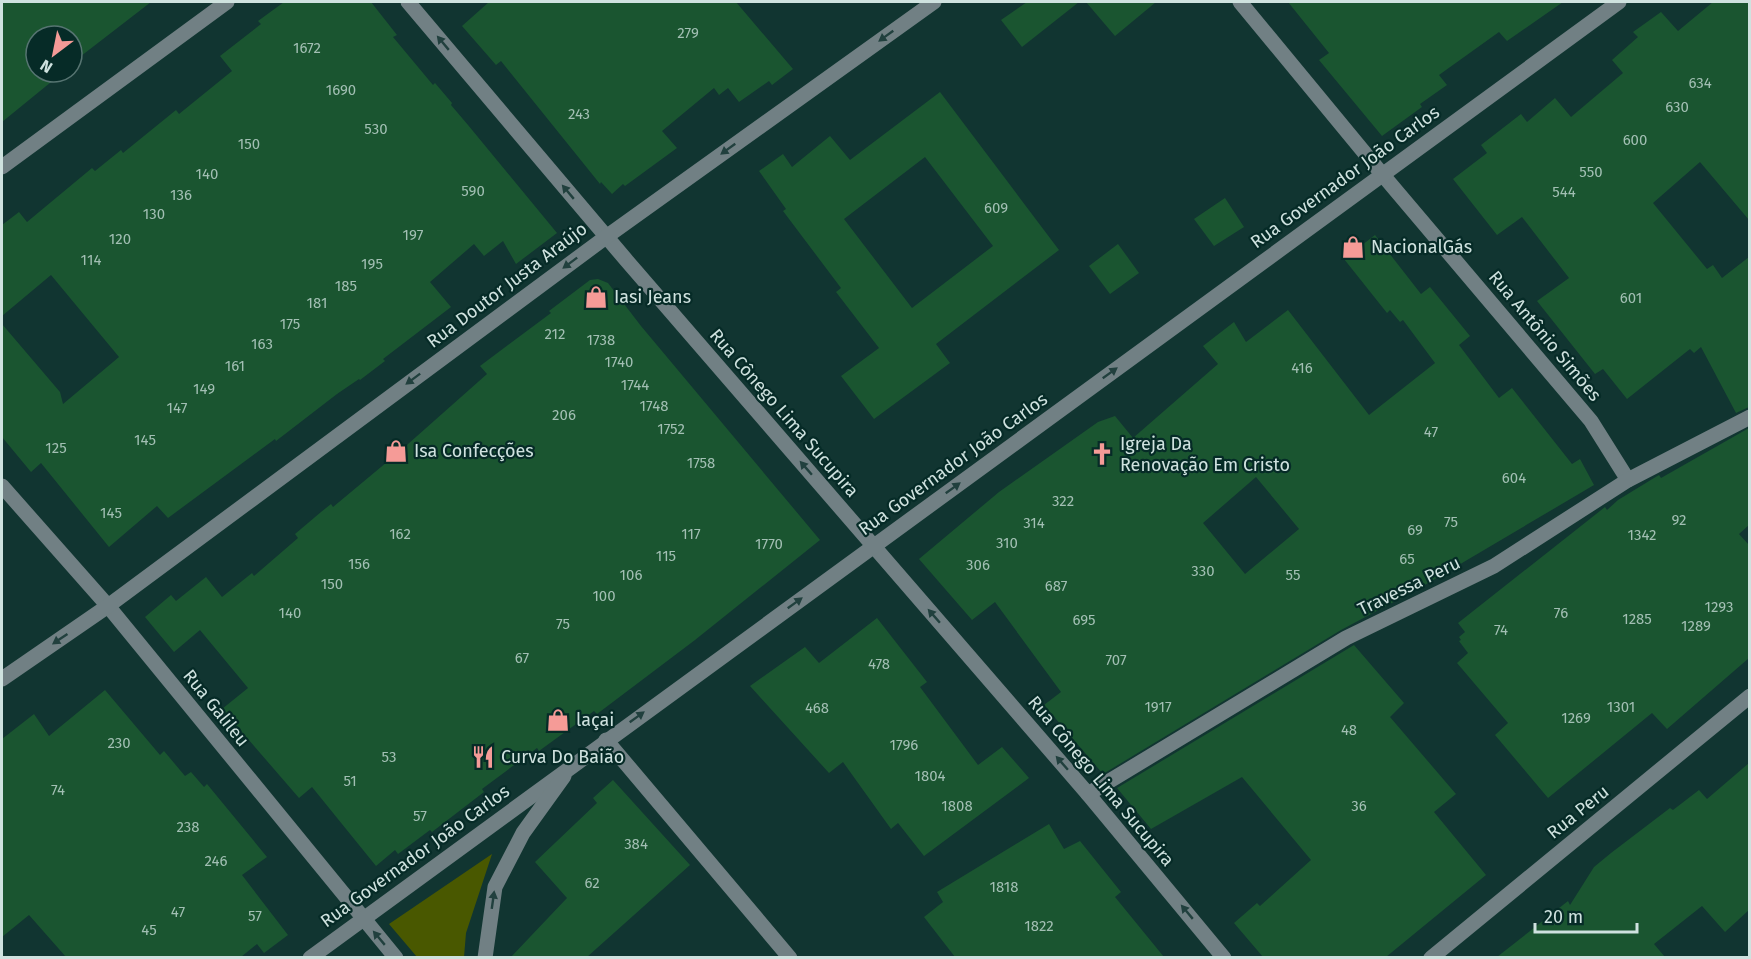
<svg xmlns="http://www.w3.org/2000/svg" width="1751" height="959" font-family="'Fira Sans',sans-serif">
<rect width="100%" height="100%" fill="#113531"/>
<!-- green -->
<polygon fill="#495800" points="492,854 466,933 464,957 417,957 389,924"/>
<!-- building -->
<g fill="#1a5530" fill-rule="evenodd">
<polygon points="2,2 151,2 72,63 72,36 36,36 36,72 60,72 55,76 56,78 2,122"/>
<polygon points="284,2 371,2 397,35 393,37 433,85 435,83 452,103 451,105 468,125 557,233 516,264 503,241 484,256 474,244 430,282 451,307 383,359 385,361 360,380 359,379 337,394 276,441 275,439 168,518 157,506 109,547 41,463 31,472 2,437 2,324 60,392 63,404 119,357 51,275 2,316 2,225 19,212 27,222 92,168 95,171 121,150 123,153 176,110 179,114 232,71 220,56 261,24 258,21"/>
<polygon points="489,2 736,2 793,69 772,85 769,81 739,102 728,88 719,95 714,88 662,131 677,148 625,186 623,184 612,194 601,182 600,184 501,61 496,65 462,26"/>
<polygon points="1027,2 1079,2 1022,47 1001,20"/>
<polygon points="1086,2 1156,2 1115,36"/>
<polygon points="1288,2 1563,2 1507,41 1499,32 1439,75 1447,85 1420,104 1422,107 1382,136 1319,60 1329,53"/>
<polygon points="1713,2 1749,2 1749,220 1700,162 1653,203 1707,269 1713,265 1722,278 1749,257 1749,407 1736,413 1701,347 1694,353 1690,349 1627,399 1603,369 1595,374 1537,301 1569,278 1522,217 1497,235 1453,179 1487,153 1481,145 1521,114 1527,122 1555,98 1571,117 1623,73 1612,60 1638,37 1633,32 1661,12 1678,31"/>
<path d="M 940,92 L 1059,250 L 936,344 L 950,363 L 874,419 L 841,376 L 879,348 L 836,292 L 841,288 L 783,211 L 786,209 L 759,171 L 783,154 L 792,167 L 830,136 L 850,160 ZM 925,157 L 993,246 L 912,308 L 844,219 Z"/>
<polygon points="1225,198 1244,227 1214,246 1194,219"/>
<path d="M 1375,235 L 1421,294 L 1430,287 L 1470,336 L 1459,345 L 1499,398 L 1512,388 L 1572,464 L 1580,459 L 1594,485 L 1418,589 L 1341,630 L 1103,774 L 1044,705 L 1061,692 L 995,602 L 972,620 L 919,559 L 999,492 L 1098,422 L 1115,416 L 1133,438 L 1218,364 L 1203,346 L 1234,322 L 1246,342 L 1288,310 L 1369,415 L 1435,363 L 1403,320 L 1400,322 L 1390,310 L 1387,313 L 1344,259 ZM 1256,477 L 1299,529 L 1245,574 L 1203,523 Z"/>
<polygon points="1118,244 1139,273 1110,294 1089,266"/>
<polygon points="598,279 608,283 641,326 820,540 695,640 597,714 594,711 539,751 537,748 482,789 484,792 432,832 430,830 398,854 395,850 376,866 312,787 299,798 222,709 248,688 200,630 174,652 145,617 171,595 176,601 206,577 222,597 252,573 254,576 298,538 295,534 321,512 331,504 333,507 399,452 487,374 480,366 551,313 549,311 590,280"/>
<polygon points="1749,428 1749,525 1739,534 1749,545 1749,658 1667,729 1652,713 1548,798 1495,735 1508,723 1457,663 1468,653 1459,641 1461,640 1459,637 1465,632 1458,623 1605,507 1607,510 1618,500 1654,478 1659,475 1661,478"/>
<polygon points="877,618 927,682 920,687 978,765 1002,747 1029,778 924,856 898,823 891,829 843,762 829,773 750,686 805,647 819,663"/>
<polygon points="1354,645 1404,703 1390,717 1456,794 1434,812 1486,875 1386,957 1263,957 1234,923 1257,903 1260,906 1311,860 1242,777 1151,829 1117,788"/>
<polygon points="105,690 160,755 164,751 185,776 191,772 204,787 207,784 267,857 242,875 288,935 264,953 257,944 241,957 66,957 29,915 2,937 2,739 34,714 49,736"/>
<polygon points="1749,763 1749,910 1725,932 1702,906 1654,944 1665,957 1497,957 1568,901 1570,905 1594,867 1611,853 1670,808 1673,810 1699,790 1707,799"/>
<polygon points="613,780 690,865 587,957 511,957 567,898 535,862 597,803 593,798"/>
<polygon points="1049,824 1064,849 1080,841 1121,892 1115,897 1164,957 955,957 924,917 943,902 937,892"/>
</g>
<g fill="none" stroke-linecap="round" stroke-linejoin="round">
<!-- minor -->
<g stroke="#718084" stroke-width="15">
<polyline points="408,2 627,261 1088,794 1224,958"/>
<polyline points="1240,2 1382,174 1591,421 1628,480"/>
<polyline points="2,167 227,2"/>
<polyline points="2,486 108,606 396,958"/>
<polyline points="2,679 108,606 606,237 934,2"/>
<polyline points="606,740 790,958"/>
<polyline points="1088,794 1346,638 1494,566 1628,480 1750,417"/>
<polyline points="310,958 1619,2"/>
<polyline points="485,958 495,887 523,833 564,776"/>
<polyline points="1431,958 1750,696"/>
</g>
</g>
<!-- one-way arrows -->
<defs><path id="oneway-solid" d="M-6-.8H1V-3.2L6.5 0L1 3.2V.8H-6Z" transform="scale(1.5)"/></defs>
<g fill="#21403e">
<use href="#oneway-solid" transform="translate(886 36) rotate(144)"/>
<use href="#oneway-solid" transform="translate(443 43) rotate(-130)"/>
<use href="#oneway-solid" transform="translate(728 149) rotate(144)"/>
<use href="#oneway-solid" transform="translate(568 192) rotate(-130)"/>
<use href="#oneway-solid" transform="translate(570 263) rotate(143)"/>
<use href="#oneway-solid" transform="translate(1110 373) rotate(-36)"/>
<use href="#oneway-solid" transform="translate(413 379) rotate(143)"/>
<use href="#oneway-solid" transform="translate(806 468) rotate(-131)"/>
<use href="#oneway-solid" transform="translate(953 488) rotate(-36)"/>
<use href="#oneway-solid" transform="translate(795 603) rotate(-36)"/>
<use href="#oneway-solid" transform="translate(934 616) rotate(-131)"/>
<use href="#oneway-solid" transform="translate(60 639) rotate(146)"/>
<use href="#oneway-solid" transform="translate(637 717) rotate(-36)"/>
<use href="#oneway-solid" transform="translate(1062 763) rotate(-131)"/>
<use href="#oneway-solid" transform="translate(493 900) rotate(-82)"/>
<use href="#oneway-solid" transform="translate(1187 912) rotate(-130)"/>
<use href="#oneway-solid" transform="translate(379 938) rotate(-130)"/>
</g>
<!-- icons -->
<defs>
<g id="shop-bare" transform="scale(1.8)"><path d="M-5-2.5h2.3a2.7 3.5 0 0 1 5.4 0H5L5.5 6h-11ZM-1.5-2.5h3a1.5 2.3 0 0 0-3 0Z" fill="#f59b97" stroke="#062b27" stroke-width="2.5" paint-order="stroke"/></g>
<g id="church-bare" transform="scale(1.8)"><path d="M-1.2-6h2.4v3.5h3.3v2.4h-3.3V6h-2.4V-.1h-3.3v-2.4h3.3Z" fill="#f59b97" stroke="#062b27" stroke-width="2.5" paint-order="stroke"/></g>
<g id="restaurant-bare" transform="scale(1.8)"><path d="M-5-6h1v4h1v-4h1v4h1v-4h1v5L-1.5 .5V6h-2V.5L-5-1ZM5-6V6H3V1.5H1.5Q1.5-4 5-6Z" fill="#f59b97" stroke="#062b27" stroke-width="2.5" paint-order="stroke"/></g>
</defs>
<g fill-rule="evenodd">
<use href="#shop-bare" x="1353" y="247"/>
<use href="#shop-bare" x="596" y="297"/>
<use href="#shop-bare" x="396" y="451"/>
<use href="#church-bare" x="1102" y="454"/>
<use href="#shop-bare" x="558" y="720"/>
<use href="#restaurant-bare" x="483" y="757"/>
</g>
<g text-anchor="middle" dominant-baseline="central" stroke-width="4.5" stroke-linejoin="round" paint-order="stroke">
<!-- number labels -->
<g font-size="15" fill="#a2bfb3">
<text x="688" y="33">279</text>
<text x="307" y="48">1672</text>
<text x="1700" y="83">634</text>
<text x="341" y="90">1690</text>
<text x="1677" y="107">630</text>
<text x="579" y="114">243</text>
<text x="376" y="129">530</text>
<text x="1635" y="140">600</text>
<text x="249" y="144">150</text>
<text x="1591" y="172">550</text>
<text x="207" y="174">140</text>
<text x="473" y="191">590</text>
<text x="1564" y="192">544</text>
<text x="181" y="195">136</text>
<text x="996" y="208">609</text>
<text x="154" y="214">130</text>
<text x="413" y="235">197</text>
<text x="120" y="239">120</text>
<text x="91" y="260">114</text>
<text x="372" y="264">195</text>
<text x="346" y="286">185</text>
<text x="1631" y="298">601</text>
<text x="317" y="303">181</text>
<text x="290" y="324">175</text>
<text x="555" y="334">212</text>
<text x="601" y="340">1738</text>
<text x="262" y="344">163</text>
<text x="619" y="362">1740</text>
<text x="235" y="366">161</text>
<text x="1302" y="368">416</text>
<text x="635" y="385">1744</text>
<text x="204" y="389">149</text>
<text x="654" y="406">1748</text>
<text x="177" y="408">147</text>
<text x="564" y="415">206</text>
<text x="671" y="429">1752</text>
<text x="1431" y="432">47</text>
<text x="145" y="440">145</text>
<text x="56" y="448">125</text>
<text x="701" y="463">1758</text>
<text x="1514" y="478">604</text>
<text x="1063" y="501">322</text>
<text x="111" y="513">145</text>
<text x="1679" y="520">92</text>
<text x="1451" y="522">75</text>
<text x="1034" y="523">314</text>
<text x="1415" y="530">69</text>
<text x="400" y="534">162</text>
<text x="691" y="534">117</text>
<text x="1642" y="535">1342</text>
<text x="1007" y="543">310</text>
<text x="769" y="544">1770</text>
<text x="666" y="556">115</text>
<text x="1407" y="559">65</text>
<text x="359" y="564">156</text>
<text x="978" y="565">306</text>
<text x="1203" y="571">330</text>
<text x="631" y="575">106</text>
<text x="1293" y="575">55</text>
<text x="332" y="584">150</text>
<text x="1056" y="586">687</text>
<text x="604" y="596">100</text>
<text x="1719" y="607">1293</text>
<text x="290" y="613">140</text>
<text x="1561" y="613">76</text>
<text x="1637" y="619">1285</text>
<text x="1084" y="620">695</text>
<text x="563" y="624">75</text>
<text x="1696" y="626">1289</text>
<text x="1501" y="630">74</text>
<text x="522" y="658">67</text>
<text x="1116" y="660">707</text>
<text x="879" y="664">478</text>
<text x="1158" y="707">1917</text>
<text x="1621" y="707">1301</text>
<text x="817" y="708">468</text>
<text x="1576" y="718">1269</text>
<text x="1349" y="730">48</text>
<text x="119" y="743">230</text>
<text x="904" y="745">1796</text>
<text x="389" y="757">53</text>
<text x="930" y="776">1804</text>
<text x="350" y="781">51</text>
<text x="58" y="790">74</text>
<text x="957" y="806">1808</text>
<text x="1359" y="806">36</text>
<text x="420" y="816">57</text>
<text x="188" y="827">238</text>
<text x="636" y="844">384</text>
<text x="216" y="861">246</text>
<text x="592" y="883">62</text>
<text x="1004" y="887">1818</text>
<text x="178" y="912">47</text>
<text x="255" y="916">57</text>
<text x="1039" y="926">1822</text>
<text x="149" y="930">45</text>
</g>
<!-- street labels -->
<g font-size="18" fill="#cfe2df" stroke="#062b27">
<text transform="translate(1345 177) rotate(-36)">Rua Governador João Carlos</text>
<text transform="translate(507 285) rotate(-37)">Rua Doutor Justa Araújo</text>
<text transform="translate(1545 336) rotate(50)">Rua Antônio Simões</text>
<text transform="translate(784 413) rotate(49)">Rua Cônego Lima Sucupira</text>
<text transform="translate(953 464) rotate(-36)">Rua Governador João Carlos</text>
<text transform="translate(1409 586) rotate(-26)">Travessa Peru</text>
<text transform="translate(216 708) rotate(51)">Rua Galileu</text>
<text transform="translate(1101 781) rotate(50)">Rua Cônego Lima Sucupira</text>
<text transform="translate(1578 812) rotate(-39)">Rua Peru</text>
<text transform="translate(415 856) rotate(-36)">Rua Governador João Carlos</text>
</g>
<!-- poi labels -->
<g font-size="18" fill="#cfe2df" stroke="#062b27" text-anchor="start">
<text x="1371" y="247">NacionalGás</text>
<text x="614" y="297">Iasi Jeans</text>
<text x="1120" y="444">Igreja Da<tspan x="1120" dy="21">Renovação Em Cristo</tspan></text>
<text x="414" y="451">Isa Confecções</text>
<text x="576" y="720">laçai</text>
<text x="501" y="757">Curva Do Baião</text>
</g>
</g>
<!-- border -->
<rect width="1751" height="959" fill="none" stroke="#cfe2df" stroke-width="6"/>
<!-- north arrow -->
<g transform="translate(54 54) rotate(212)"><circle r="28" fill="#062b27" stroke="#567471" stroke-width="1.5"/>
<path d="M0-4.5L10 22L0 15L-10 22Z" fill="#f59b97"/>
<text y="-9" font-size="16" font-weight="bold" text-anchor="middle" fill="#cfe2df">N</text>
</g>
<!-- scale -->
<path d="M1535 923v9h102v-9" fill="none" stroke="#cfe2df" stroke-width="3"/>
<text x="1544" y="923" font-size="18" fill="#cfe2df" stroke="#062b27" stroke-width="4.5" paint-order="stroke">20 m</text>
</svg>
